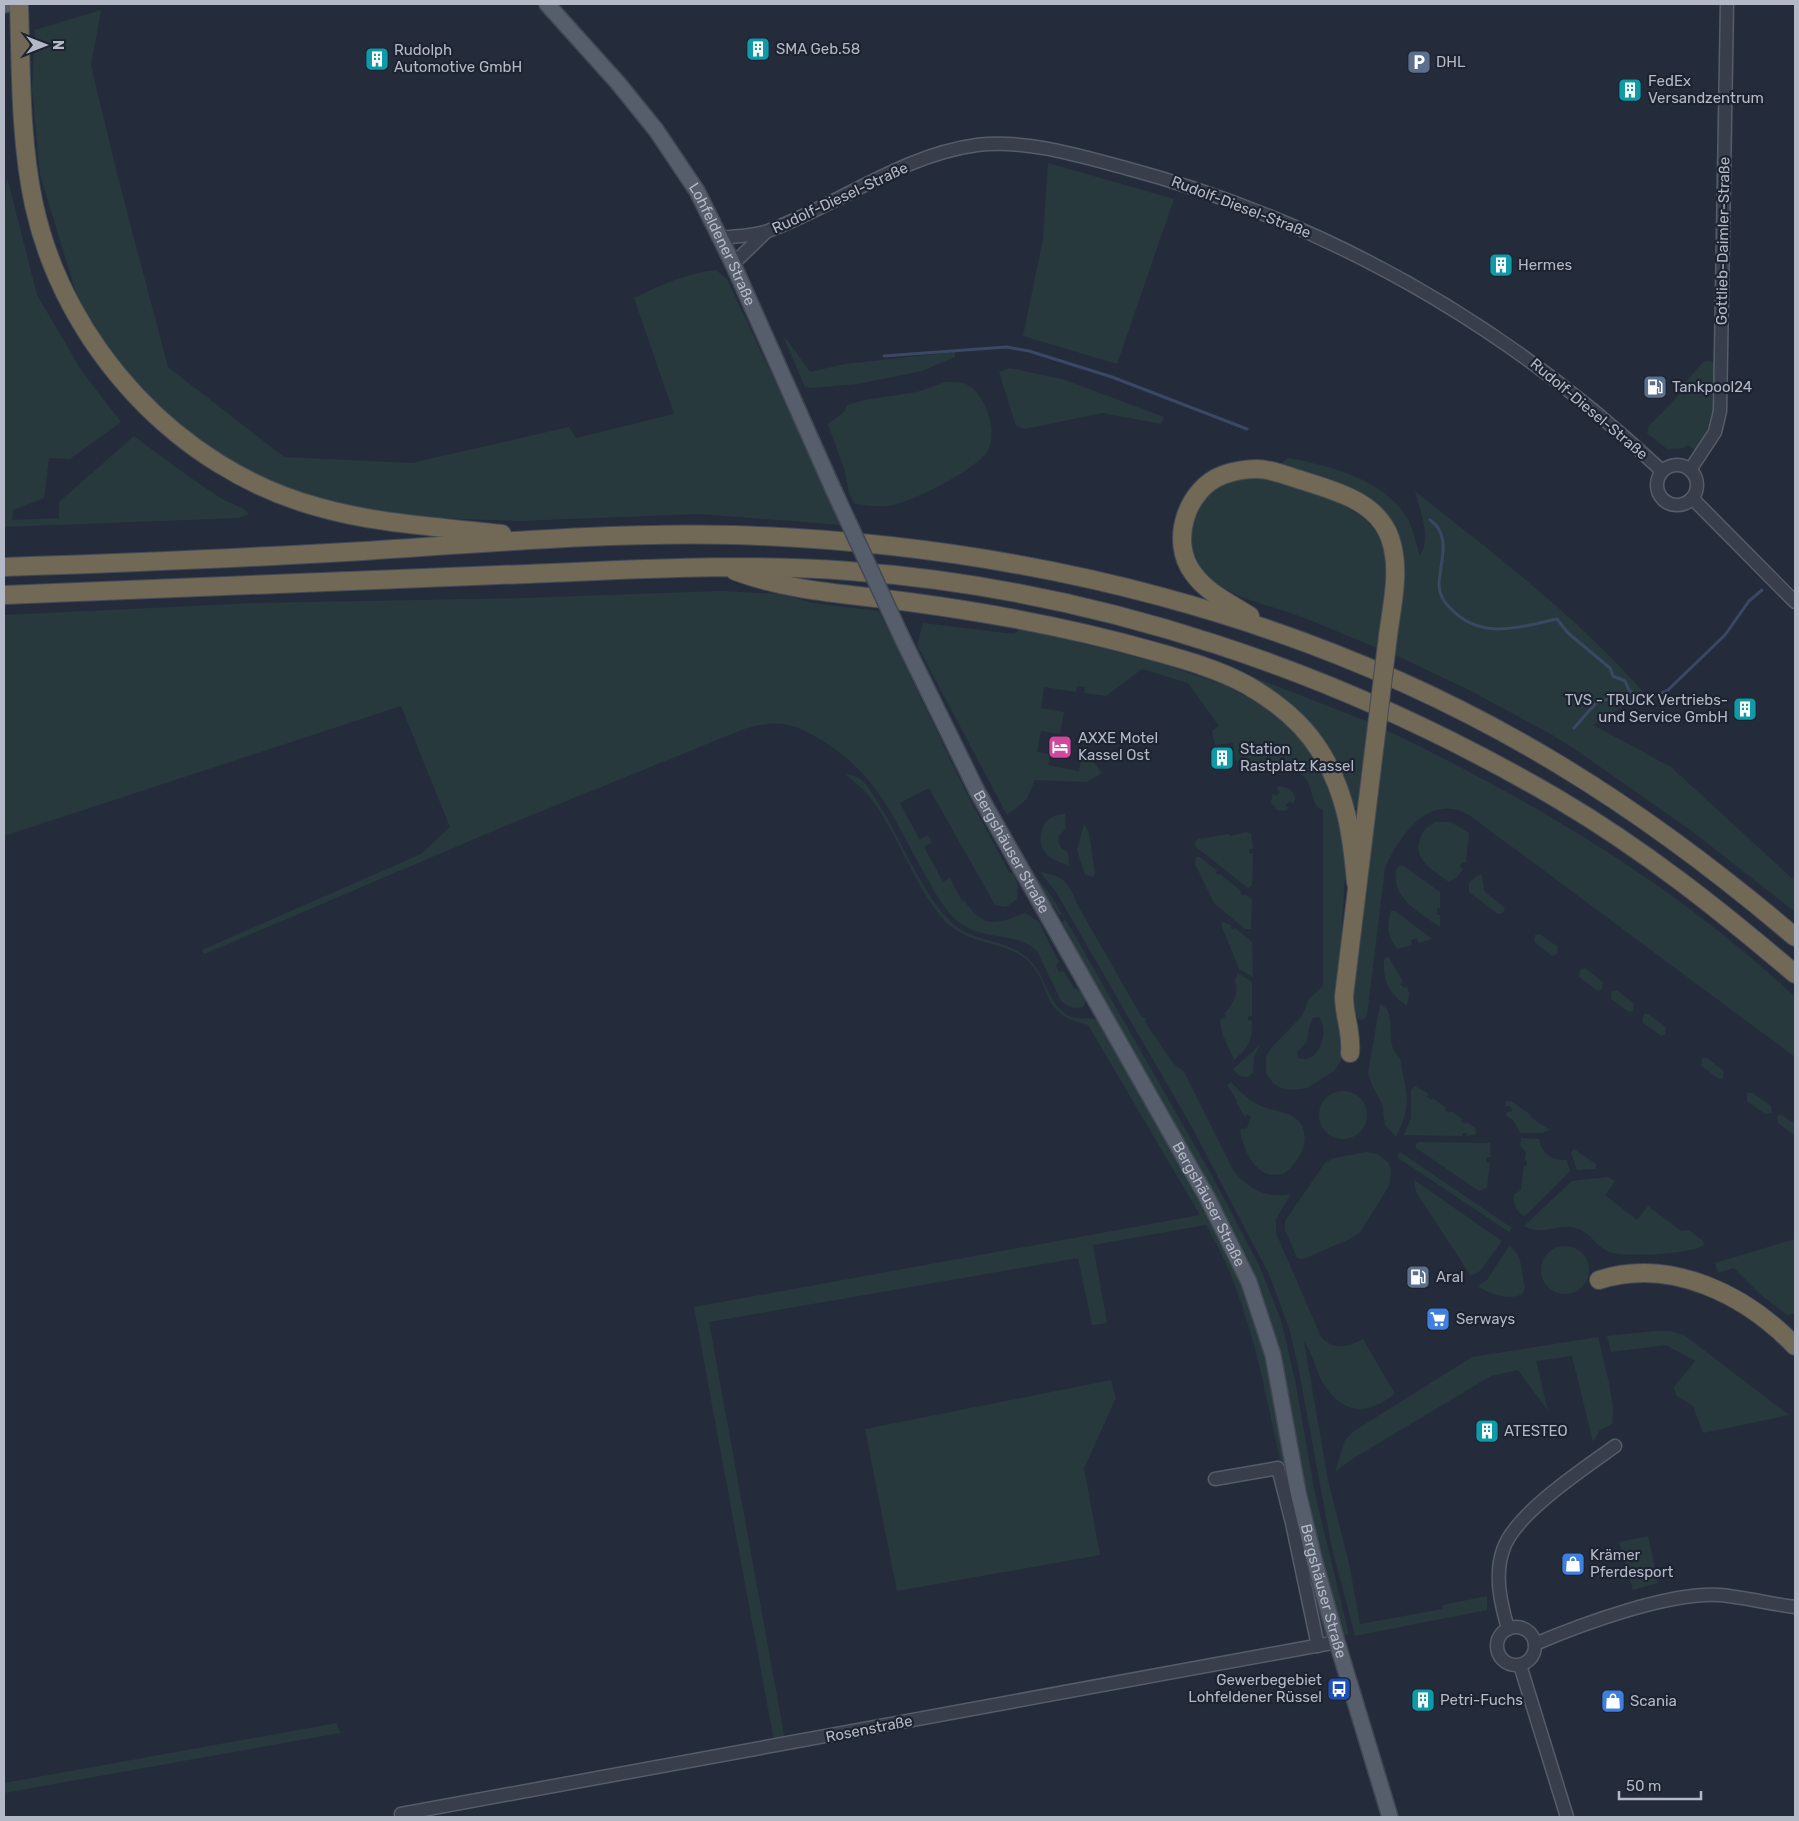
<svg xmlns="http://www.w3.org/2000/svg" width="1799" height="1821" font-family="Rubik,sans-serif">
<rect width="100%" height="100%" fill="#242c3b"/>
<!-- green -->
<g fill="#27393d" fill-rule="evenodd">
<path d="M 101,10 L 91,65 L 117,174 L 168,367 L 284,457 L 412,463 L 569,427 L 576,438 L 674,414 L 634,298 C 661,285 687,273 716,270 L 727,279 L 842,525 L 699,514 L 519,521 L 386,516 L 299,496 L 247,474 L 169,423 L 119,366 L 77,296 L 40,175 L 32,88 L 35,30 Z"/>
<polygon points="1048,163 1174,199 1117,364 1023,336 1043,239"/>
<path d="M 7,177 L 37,295 L 83,373 L 121,422 L 70,459 L 49,458 L 44,498 L 13,510 L 12,520 L 59,518 L 59,502 L 134,436 C 162,457 190,478 219,497 C 229,504 242,505 249,514 L 238,518 L 4,527 L 4,227 Z"/>
<polygon points="784,338 788,341 810,372 845,364 955,352 955,357 922,371 857,384 812,388 805,387"/>
<path d="M 1708,361 L 1714,363 L 1716,368 C 1715,405 1718,420 1695,450 L 1688,445 L 1683,448 L 1667,449 L 1647,433 L 1649,426 L 1680,394 L 1678,391 L 1703,362 Z"/>
<polygon points="1010,368 1062,379 1164,417 1161,424 1103,413 1024,429 1016,426 999,372"/>
<path d="M 946,382 C 953,382 961,381 968,385 C 986,396 998,432 988,450 C 978,469 915,500 893,505 C 881,508 867,505 855,504 L 849,493 L 845,471 L 828,424 L 844,412 L 847,405 L 864,400 L 917,392 Z"/>
<path d="M 1288,458 C 1327,465 1379,478 1404,513 C 1413,526 1415,541 1420,556 C 1432,536 1420,512 1415,491 C 1495,555 1577,616 1644,693 L 1593,725 L 1671,767 L 1795,881 L 1795,912 L 1693,832 L 1576,750 L 1549,733 L 1467,689 L 1393,654 L 1390,523 L 1279,466 Z"/>
<path d="M 1253,478 C 1276,479 1297,488 1319,495 C 1407,526 1388,573 1377,648 C 1350,637 1323,625 1296,615 C 1259,601 1207,595 1194,552 C 1190,540 1190,526 1196,515 C 1208,490 1226,480 1253,478 Z"/>
<path d="M 720,591 L 782,594 L 812,603 L 879,611 L 965,790 L 1009,872 L 1014,874 L 1018,886 L 1017,899 L 1006,907 L 995,905 L 929,788 L 900,803 L 920,840 L 928,835 L 932,842 L 924,847 L 943,882 L 950,878 L 962,901 L 964,900 C 984,930 996,924 1025,913 L 1039,922 L 1059,963 L 1056,965 L 1059,972 L 1064,971 L 1073,987 L 1087,996 L 1084,1006 C 1074,1010 1069,1007 1061,1001 L 1037,951 C 1014,929 981,944 954,918 C 941,905 932,887 923,871 C 893,817 877,775 823,741 C 792,722 779,719 744,729 L 505,826 L 204,954 L 202,950 L 421,854 L 450,827 L 401,706 L 4,836 L 4,615 L 255,603 L 523,598 Z"/>
<path d="M 923,623 L 1014,634 L 1022,628 L 1153,661 L 1225,685 L 1273,711 L 1304,740 L 1333,788 L 1346,859 L 1338,988 L 1344,1056 L 1334,1071 L 1307,1088 L 1292,1090 L 1281,1088 L 1273,1083 L 1266,1073 L 1266,1056 L 1272,1047 L 1302,1016 L 1309,999 L 1323,986 L 1323,810 C 1311,806 1313,789 1306,779 C 1296,766 1279,769 1267,761 L 1244,764 L 1243,760 L 1235,761 L 1233,743 L 1215,745 L 1212,731 L 1219,726 L 1188,683 L 1142,669 L 1106,696 L 1084,693 L 1085,687 L 1077,686 L 1076,692 L 1044,687 L 1041,708 L 1064,712 L 1060,734 L 1041,731 L 1037,752 L 1050,754 L 1048,765 L 1079,771 L 1081,759 L 1092,760 L 1102,773 L 1087,782 L 1035,780 L 1027,799 L 1007,815 L 917,645 ZM 1319,1017 C 1330,1030 1319,1066 1298,1058 L 1297,1052 L 1307,1042 L 1309,1028 L 1313,1018 Z"/>
<polygon points="1248,675 1369,722 1357,808 1353,808 1344,781 1247,679"/>
<path d="M 1384,729 C 1532,800 1675,884 1795,997 L 1795,1057 L 1469,815 C 1429,792 1400,835 1385,868 L 1367,1016 L 1363,1020 L 1358,1019 L 1348,996 Z"/>
<path d="M 845,774 C 850,775 856,776 860,779 C 868,784 875,798 880,806 C 903,843 919,888 949,920 C 970,942 1000,938 1024,955 C 1046,970 1045,1005 1071,1017 C 1080,1020 1091,1017 1101,1020 L 1228,1249 L 1267,1349 L 1327,1635 L 1325,1637 L 1318,1630 C 1304,1567 1290,1504 1276,1441 C 1260,1367 1245,1290 1206,1225 L 1093,1245 L 1107,1323 L 1092,1325 L 1078,1258 L 709,1322 L 785,1740 L 774,1741 L 694,1307 L 1200,1215 L 1088,1025 C 1038,1013 1055,990 1029,962 C 1009,941 969,946 945,921 C 912,884 899,833 868,795 C 861,787 853,781 845,774 Z"/>
<path d="M 1279,786 L 1290,789 C 1294,793 1297,799 1293,804 L 1290,801 L 1286,805 L 1289,808 L 1285,811 L 1277,810 L 1271,802 L 1273,793 L 1276,796 L 1280,792 L 1276,788 Z"/>
<path d="M 1065,814 L 1066,828 L 1059,836 C 1057,843 1060,849 1068,852 L 1069,866 C 1062,863 1053,860 1047,855 C 1033,839 1043,813 1065,814 Z"/>
<path d="M 1436,822 L 1451,822 L 1469,833 L 1466,863 L 1462,862 L 1460,867 L 1463,869 L 1457,877 L 1449,882 C 1435,872 1412,859 1420,839 C 1423,830 1428,826 1436,822 Z"/>
<polygon points="1084,824 1089,833 1095,874 1093,877 1085,875 1077,850"/>
<polygon points="1246,832 1251,834 1253,849 1250,849 1249,853 1253,854 1252,885 1248,888 1196,847 1195,842 1198,839 1229,834 1230,836"/>
<polygon points="1196,857 1200,857 1217,871 1215,873 1218,875 1220,874 1241,891 1240,893 1243,896 1245,894 1252,900 1251,929 1245,929 1214,903 1195,864"/>
<path d="M 1402,865 L 1440,892 L 1440,908 L 1437,908 L 1437,915 L 1440,915 L 1440,927 C 1420,912 1389,898 1397,868 Z"/>
<path d="M 1040,872 C 1065,876 1069,883 1077,904 L 1141,1016 L 1146,1018 L 1145,1022 L 1173,1063 L 1184,1072 L 1234,1172 C 1251,1190 1266,1199 1291,1194 L 1276,1219 L 1276,1233 L 1321,1337 C 1334,1351 1348,1347 1363,1339 L 1395,1394 C 1367,1415 1344,1416 1323,1383 C 1316,1370 1312,1353 1304,1341 L 1328,1481 L 1349,1563 L 1360,1624 L 1443,1609 L 1443,1605 L 1487,1596 L 1487,1610 L 1355,1636 L 1331,1544 L 1298,1366 L 1290,1331 L 1269,1274 L 1189,1122 L 1056,892 Z"/>
<polygon points="1034,874 1050,894 1074,934 1211,1174 1259,1265 1281,1320 1295,1380 1315,1494 1349,1635 1341,1634 1303,1491 1282,1362 1263,1298 1232,1229 1071,942 1073,941 1062,922 1065,920 1061,914 1059,915 1053,905 1050,906 1033,875"/>
<polygon points="1478,875 1482,875 1484,891 1505,908 1503,913 1498,914 1469,892 1469,883"/>
<path d="M 1391,911 L 1395,911 L 1432,939 L 1418,943 L 1417,938 L 1411,940 L 1412,945 L 1398,949 C 1387,937 1387,926 1391,911 Z"/>
<polygon points="1222,921 1232,926 1230,928 1233,930 1235,928 1252,942 1253,977 1239,969 1221,924"/>
<polygon points="1540,934 1558,947 1557,954 1552,956 1534,942 1535,935"/>
<path d="M 1388,956 L 1403,981 L 1400,984 L 1404,988 L 1407,986 L 1409,994 L 1407,1006 C 1389,993 1383,983 1384,960 Z"/>
<polygon points="1585,968 1603,982 1602,989 1598,991 1579,977 1580,970"/>
<path d="M 1238,973 L 1252,982 L 1252,1016 L 1248,1016 L 1248,1020 L 1252,1021 C 1252,1042 1249,1046 1234,1060 L 1222,1033 L 1220,1020 L 1226,1016 L 1224,1014 C 1234,1003 1239,994 1235,980 Z"/>
<polygon points="1617,990 1634,1004 1633,1011 1629,1012 1611,999 1612,991"/>
<path d="M 1380,1004 C 1399,1011 1382,1044 1400,1058 C 1406,1094 1413,1103 1396,1137 L 1385,1125 L 1382,1104 L 1372,1085 L 1368,1073 Z"/>
<polygon points="1644,1014 1648,1014 1666,1027 1665,1034 1661,1036 1642,1022"/>
<polygon points="1260,1045 1254,1057 1253,1073 1248,1077 1239,1076 1233,1069"/>
<polygon points="1702,1058 1707,1058 1724,1071 1723,1078 1719,1079 1701,1066"/>
<path d="M 1231,1082 C 1240,1092 1249,1100 1261,1106 C 1270,1110 1281,1111 1290,1115 C 1310,1124 1307,1147 1296,1161 C 1291,1169 1285,1175 1274,1175 C 1254,1175 1242,1146 1240,1129 L 1247,1128 L 1251,1117 L 1247,1114 L 1245,1117 L 1236,1102 L 1237,1101 L 1227,1085 Z"/>
<polygon points="1415,1086 1429,1094 1427,1097 1431,1100 1433,1098 1446,1108 1445,1110 1449,1113 1451,1111 1462,1119 1461,1122 1465,1124 1467,1122 1476,1129 1476,1134 1467,1136 1467,1133 1462,1133 1462,1136 1404,1135 1411,1118 1411,1090"/>
<circle cx="1343" cy="1115" r="24"/>
<polygon points="1747,1093 1753,1093 1771,1106 1772,1113 1765,1114 1747,1101"/>
<polygon points="1506,1101 1511,1101 1531,1115 1530,1117 1550,1130 1542,1133 1520,1133 1514,1121 1507,1116 1506,1113 1512,1111 1510,1106 1505,1107"/>
<polygon points="1780,1114 1795,1124 1795,1136 1778,1123 1777,1117"/>
<path d="M 1521,1138 L 1539,1139 C 1542,1154 1552,1161 1567,1160 L 1570,1171 L 1525,1216 C 1516,1213 1513,1203 1514,1194 L 1521,1190 L 1524,1166 L 1527,1166 L 1527,1161 L 1525,1160 L 1526,1152 L 1520,1146 Z"/>
<polygon points="1420,1142 1490,1143 1491,1157 1486,1157 1486,1163 1490,1163 1487,1187 1479,1191 1416,1148 1416,1144"/>
<polygon points="1574,1149 1596,1164 1596,1169 1577,1170 1571,1153"/>
<polygon points="1367,1152 1377,1154 1388,1162 1391,1170 1389,1186 1360,1232 1350,1239 1303,1259 1297,1258 1285,1230 1285,1221 1325,1163 1334,1158"/>
<polygon points="1400,1152 1512,1228 1509,1232 1397,1157"/>
<path d="M 1608,1177 L 1615,1181 L 1605,1195 L 1637,1220 L 1648,1206 L 1681,1231 L 1689,1230 L 1703,1241 L 1704,1245 C 1692,1254 1625,1258 1610,1252 C 1595,1247 1591,1231 1572,1227 C 1554,1225 1541,1236 1524,1226 L 1572,1181 Z"/>
<polygon points="1414,1180 1502,1241 1480,1271 1471,1276 1416,1192"/>
<polygon points="1795,1239 1795,1313 1787,1315 1761,1295 1734,1268 1718,1273 1715,1263"/>
<circle cx="1565" cy="1270" r="24"/>
<path d="M 1509,1246 C 1525,1257 1520,1272 1525,1288 L 1522,1294 C 1510,1301 1488,1294 1478,1286 L 1487,1280 Z"/>
<polygon points="1656,1331 1671,1331 1684,1335 1789,1415 1703,1433 1693,1406 1676,1395 1674,1387 1695,1361 1666,1345 1611,1352 1607,1336"/>
<polygon points="1598,1337 1609,1383 1613,1409 1612,1424 1600,1430 1593,1442 1572,1356 1536,1361 1548,1411 1518,1370 1491,1376 1352,1459 1335,1472 1345,1440 1354,1431 1472,1357"/>
<polygon points="1111,1380 1116,1398 1084,1468 1100,1555 897,1591 865,1429"/>
<polygon points="1648,1536 1658,1583 1633,1590 1619,1542"/>
<polygon points="337,1723 340,1733 4,1793 4,1783"/>
</g>
<g fill="none" stroke-linecap="round" stroke-linejoin="round">
<!-- stream -->
<g stroke="#3b4863" stroke-width="3">
<polyline points="884,356 1006,347 1029,351 1112,377 1247,429"/>
<path d="M 1430,520 C 1452,535 1440,562 1439,584 C 1439,594 1443,601 1450,608 C 1481,641 1519,627 1557,619 L 1568,633 L 1610,668 L 1613,676 L 1625,681 L 1629,690 L 1636,696"/>
<polyline points="1574,728 1596,703 1618,696 1653,697 1668,690 1725,635 1749,601 1762,590"/>
</g>
<!-- minor casing -->
<g stroke="#565c69" stroke-width="15">
<g id="minor">
<path d="M 721,238 C 736,236 754,236 768,231 C 838,205 902,155 977,145 C 1024,139 1077,155 1122,167 C 1329,222 1507,325 1662,471"/>
<polyline points="733,264 766,232"/>
<circle cx="1677" cy="485" r="20"/>
<polyline points="1690,470 1715,432 1720,411 1727,4"/>
<polyline points="1692,498 1795,602"/>
<polyline points="1215,1479 1278,1468 1292,1523 1318,1646"/>
<circle cx="1516" cy="1646" r="19"/>
<path d="M 1508,1629 C 1501,1604 1494,1576 1503,1550 C 1514,1514 1584,1469 1615,1446"/>
<path d="M 1535,1644 C 1582,1624 1669,1592 1719,1595 C 1745,1597 1770,1604 1795,1607"/>
<polyline points="1520,1665 1567,1817"/>
<polyline points="401,1814 1337,1642"/>
</g>
</g>
<!-- major casing -->
<g stroke="#414754" stroke-width="18">
<g id="major">
<path id="s1" d="M 547,4 L 618,83 L 656,130 L 697,191 L 733,264 L 834,491"/>
<polyline points="4,5 9,4"/>
<path id="s2" d="M 903,640 L 977,791 L 1208,1199 L 1249,1282 L 1273,1355 L 1298,1492 L 1314,1559 L 1337,1642 L 1390,1817"/>
</g>
</g>
<!-- highway casing -->
<g stroke="#434956" stroke-width="20">
<g id="highway">
<path d="M 19,4 C 21,70 20,140 34,205 C 65,346 178,469 318,507 C 377,524 441,527 502,534"/>
<path d="M 4,567 C 124,563 244,558 364,551 C 487,543 611,532 734,535 C 1022,544 1310,614 1558,764 C 1641,814 1721,874 1795,937"/>
<path d="M 735,571 C 791,592 850,594 909,602 C 991,613 1073,628 1153,651 C 1185,660 1218,669 1247,685 C 1275,701 1303,723 1320,751 C 1346,792 1352,835 1356,883"/>
<path d="M 4,595 C 168,588 333,582 498,575 C 615,571 732,562 849,571 C 1099,589 1343,673 1558,799 C 1643,849 1720,910 1795,974"/>
<path d="M 1250,616 C 1230,603 1207,593 1193,573 C 1169,541 1187,488 1223,475 C 1234,471 1246,469 1257,469 C 1272,469 1287,476 1301,480 C 1335,491 1377,501 1390,538 C 1401,569 1392,604 1388,636"/>
<path d="M 1350,1053 C 1352,1031 1344,1017 1344,996 L 1375,742"/>
<path d="M 1599,1280 C 1671,1257 1746,1295 1795,1346"/>
</g>
</g>
<!-- minor -->
<use href="#minor" stroke="#383e4b" stroke-width="12"/>
<!-- major -->
<use href="#major" stroke="#565d6b" stroke-width="15"/>
<!-- highway -->
<use href="#highway" stroke="#716956" stroke-width="18"/>
<!-- major-bridge casing -->
<g stroke="#414754" stroke-width="18" stroke-linecap="butt">
<polyline id="major-bridge" points="834,491 903,640"/>
</g>
<!-- highway-bridge casing -->
<g stroke="#434956" stroke-width="20" stroke-linecap="butt">
<polyline id="highway-bridge" points="1375,742 1388,636"/>
</g>
<!-- major-bridge -->
<use href="#major-bridge" stroke="#565d6b" stroke-width="15"/>
<!-- highway-bridge -->
<use href="#highway-bridge" stroke="#716956" stroke-width="18"/>
</g>
<!-- icons -->
<defs>
<g id="building-square" transform="scale(1.25)"><rect x="-9" y="-9" width="18" height="18" rx="4" fill="#0f9aa8" stroke="#1d2330"/><path d="M-4-6H4V6H1V3H-1V6H-4ZM-2.5-4.3h1.7v1.8h-1.7ZM.8-4.3h1.7v1.8H.8ZM-2.5-1h1.7V.8h-1.7ZM.8-1h1.7V.8H.8Z" fill="#fff"/></g>
<g id="parking-square" transform="scale(1.25)"><rect x="-9" y="-9" width="18" height="18" rx="4" fill="#5c6f8a" stroke="#1d2330"/><path d="M-3.5-5.5H1a3.5 3.5 0 0 1 0 7H-1V5.5H-3.5ZM-1-3.4V-.6H.8a1.4 1.4 0 0 0 0-2.8Z" fill="#fff"/></g>
<g id="fuel-square" transform="scale(1.25)"><rect x="-9" y="-9" width="18" height="18" rx="4" fill="#5c6f8a" stroke="#1d2330"/><path d="M-5.5-6h7V0h2V4h1.3V-2.5L3-4.5l.8-.8L6-3V5H2.5V1h-1V6h-7ZM-4.2-4.7v3.2H.2V-4.7Z" fill="#fff"/></g>
<g id="hotel-square" transform="scale(1.25)"><rect x="-9" y="-9" width="18" height="18" rx="4" fill="#d1479c" stroke="#1d2330"/><path d="M-6-4.5h1.5V1H6V5H4.5V3h-9V5H-6ZM-4 0a1.8 1.8 0 1 1 3.6 0ZM.5 0V-2.5h3Q6-2.5 6 0Z" fill="#fff"/></g>
<g id="supermarket-square" transform="scale(1.25)"><rect x="-9" y="-9" width="18" height="18" rx="4" fill="#3f7fe0" stroke="#1d2330"/><path d="M-6-5.5h2.5l.6 2H6L4.5 2H-2.5L-4.4-4H-6ZM-1.5 3.2a1.3 1.3 0 1 0 .1 0ZM3 3.2a1.3 1.3 0 1 0 .1 0Z" fill="#fff"/></g>
<g id="shop-square" transform="scale(1.25)"><rect x="-9" y="-9" width="18" height="18" rx="4" fill="#3f7fe0" stroke="#1d2330"/><path d="M-5-2.5h2.3a2.7 3.5 0 0 1 5.4 0H5L5.5 6h-11ZM-1.5-2.5h3a1.5 2.3 0 0 0-3 0Z" fill="#fff"/></g>
<g id="bus-square" transform="scale(1.25)"><rect x="-9" y="-9" width="18" height="18" rx="4" fill="#1a4fb4" stroke="#1d2330"/><path d="M-5-6H5V4H4V6H2V4H-2V6H-4V4H-5ZM-3.5-4V0h7V-4ZM-3.5 1.2v1.5H-2V1.2ZM2 1.2v1.5H3.5V1.2Z" fill="#fff"/></g>
</defs>
<g fill-rule="evenodd">
<use href="#building-square" x="758" y="49"/>
<use href="#building-square" x="377" y="59"/>
<use href="#parking-square" x="1419" y="62"/>
<use href="#building-square" x="1630" y="90"/>
<use href="#building-square" x="1501" y="265"/>
<use href="#fuel-square" x="1655" y="387"/>
<use href="#building-square" x="1745" y="709"/>
<use href="#hotel-square" x="1060" y="747"/>
<use href="#building-square" x="1222" y="758"/>
<use href="#fuel-square" x="1418" y="1277"/>
<use href="#supermarket-square" x="1438" y="1319"/>
<use href="#building-square" x="1487" y="1431"/>
<use href="#shop-square" x="1573" y="1564"/>
<use href="#bus-square" x="1339" y="1689"/>
<use href="#building-square" x="1423" y="1700"/>
<use href="#shop-square" x="1613" y="1701"/>
</g>
<g text-anchor="middle" dominant-baseline="central" stroke-width="4.5" stroke-linejoin="round" paint-order="stroke">
<!-- poi labels -->
<g font-size="15" fill="#b4b9c7" stroke="#1d2330" text-anchor="start">
<text x="776" y="49">SMA Geb.58</text>
<text x="394" y="50">Rudolph<tspan x="394" dy="17">Automotive GmbH</tspan></text>
<text x="1436" y="62">DHL</text>
<text x="1648" y="81">FedEx<tspan x="1648" dy="17">Versandzentrum</tspan></text>
<text x="1518" y="265">Hermes</text>
<text x="1672" y="387">Tankpool24</text>
<text x="1728" y="700" text-anchor="end">TVS - TRUCK Vertriebs-<tspan x="1728" dy="17">und Service GmbH</tspan></text>
<text x="1078" y="738">AXXE Motel<tspan x="1078" dy="17">Kassel Ost</tspan></text>
<text x="1240" y="749">Station<tspan x="1240" dy="17">Rastplatz Kassel</tspan></text>
<text x="1436" y="1277">Aral</text>
<text x="1456" y="1319">Serways</text>
<text x="1504" y="1431">ATESTEO</text>
<text x="1590" y="1555">Krämer<tspan x="1590" dy="17">Pferdesport</tspan></text>
<text x="1322" y="1680" text-anchor="end">Gewerbegebiet<tspan x="1322" dy="17">Lohfeldener Rüssel</tspan></text>
<text x="1440" y="1700">Petri-Fuchs</text>
<text x="1630" y="1701">Scania</text>
</g>
<!-- street labels -->
<g font-size="15" fill="#b4b9c7" stroke="#1d2330">
<text transform="translate(840 198) rotate(-25)">Rudolf-Diesel-Straße</text>
<text transform="translate(1241 207) rotate(21)">Rudolf-Diesel-Straße</text>
<text transform="translate(1723 241) rotate(-89)">Gottlieb-Daimler-Straße</text>
<text stroke="none"><textPath href="#s1" startOffset="299">Lohfeldener Straße</textPath></text>
<text transform="translate(1589 409) rotate(40)">Rudolf-Diesel-Straße</text>
<text stroke="none"><textPath href="#s2" startOffset="238">Bergshäuser Straße</textPath></text>
<text stroke="none"><textPath href="#s2" startOffset="642">Bergshäuser Straße</textPath></text>
<text stroke="none"><textPath href="#s2" startOffset="1048">Bergshäuser Straße</textPath></text>
<text transform="translate(869 1729) rotate(-11)">Rosenstraße</text>
</g>
</g>
<!-- border -->
<rect width="1799" height="1821" fill="none" stroke="#b4b9c7" stroke-width="10"/>
<!-- north arrow -->
<g transform="translate(45 45) rotate(90)" stroke="#1d2330" stroke-width="4" paint-order="stroke">
<path d="M0-4L9 19L0 12L-9 19Z" fill="#b4b9c7"/>
<text y="-8" font-size="14" font-weight="bold" text-anchor="middle" fill="#b4b9c7">N</text>
</g>
<!-- scale -->
<path d="M1619 1791v8h82v-8" fill="none" stroke="#b4b9c7" stroke-width="2.5"/>
<text x="1626" y="1791" font-size="15" fill="#b4b9c7" stroke="#1d2330" stroke-width="4" paint-order="stroke">50 m</text>
</svg>
